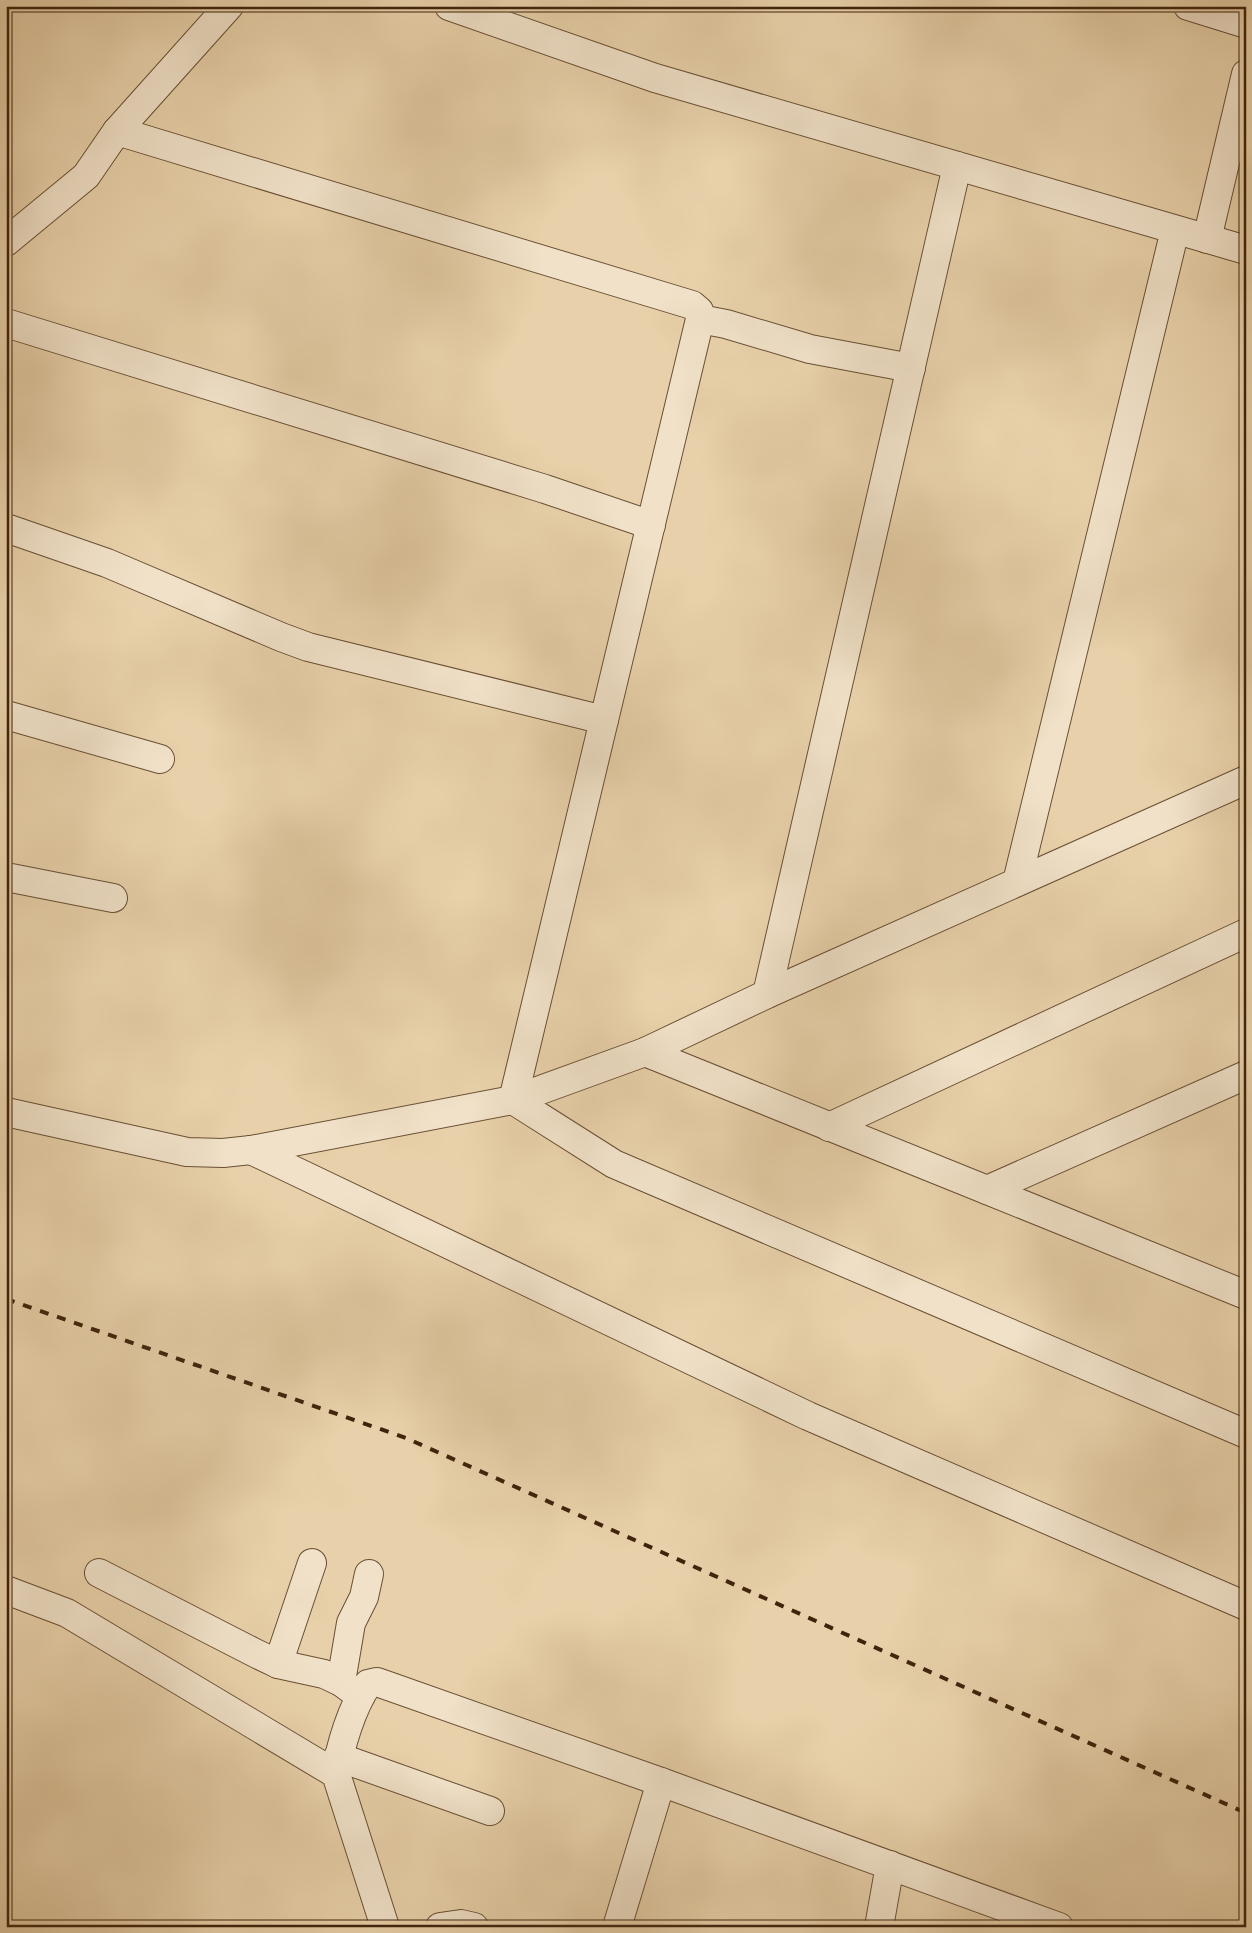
<svg xmlns="http://www.w3.org/2000/svg" width="1252" height="1933" font-family="'IM FELL DW Pica',serif">
<rect width="100%" height="100%" fill="#e8d1aa"/>
<filter id="stains"><feTurbulence type="fractalNoise" baseFrequency=".004" numOctaves="4"/><feColorMatrix values="0 0 0 0 .2 0 0 0 0 .09 0 0 0 0 .02 0 0 0 .5 -.17"/></filter>
<radialGradient id="worn" r=".72"><stop offset=".6" stop-color="#630" stop-opacity="0"/><stop offset="1" stop-color="#630" stop-opacity=".3"/></radialGradient>
<g fill="none" stroke-linecap="round" stroke-linejoin="round">
<!-- minor casing -->
<g stroke="#694f34" stroke-width="30">
<g id="minor">
<polyline points="449,6 655,78 1246,250"/>
<polyline points="1188,6 1246,24"/>
<polyline points="117,131 692,305 699,311 700,319 513,1100 614,1164 1246,1434"/>
<polyline points="1207,239 1246,74"/>
<polyline points="6,242 86,176 117,131 229,6"/>
<polyline points="700,319 726,324 810,349 911,368"/>
<polyline points="6,323 545,489 651,525"/>
<polyline points="6,528 107,563 281,637 308,647 604,720"/>
<polyline points="6,715 160,759"/>
<polyline points="6,877 113,898"/>
<polyline points="1017,882 1175,230"/>
<polyline points="767,994 957,166"/>
<polyline points="645,1052 987,1190 1246,1075"/>
<polyline points="6,1112 187,1152 223,1153 251,1150 513,1100 645,1052 767,994 1246,780"/>
<polyline points="829,1127 1246,933"/>
<polyline points="251,1150 808,1416 1246,1606"/>
<polyline points="987,1190 1246,1295"/>
<polyline points="99,1573 257,1654 278,1664 324,1674 341,1682 360,1696"/>
<polyline points="6,1590 67,1613 336,1774 385,1927"/>
<polyline points="278,1664 312,1563"/>
<polyline points="341,1682 351,1623 364,1597 369,1574"/>
<polyline points="338,1757 490,1811"/>
<path d="M 336,1774 C 340,1746 352,1707 368,1684 L 377,1682 L 661,1782 L 1059,1927"/>
<polyline points="440,1927 461,1924 474,1927"/>
<polyline points="617,1927 661,1782"/>
<polyline points="879,1927 890,1865"/>
</g>
</g>
<!-- minor -->
<use href="#minor" stroke="#f0e1c8" stroke-width="28"/>
<!-- rail -->
<polyline stroke="#3f240c" stroke-width="4" stroke-dasharray="9 9" stroke-linecap="butt" points="6,1299 406,1438 1246,1813"/>
</g>
<!-- margin -->
<rect width="1252" height="1933" fill="none" stroke="#e8d1aa" stroke-width="25"/>
<rect x="8" y="8" width="1237" height="1918" fill="none" stroke="#3f240c" stroke-width="2.5"/>
<rect x="12" y="12" width="1227" height="1908" fill="none" stroke="#3f240c"/>
<rect width="100%" height="100%" filter="url(#stains)"/>
<rect width="100%" height="100%" fill="url(#worn)"/>
</svg>
